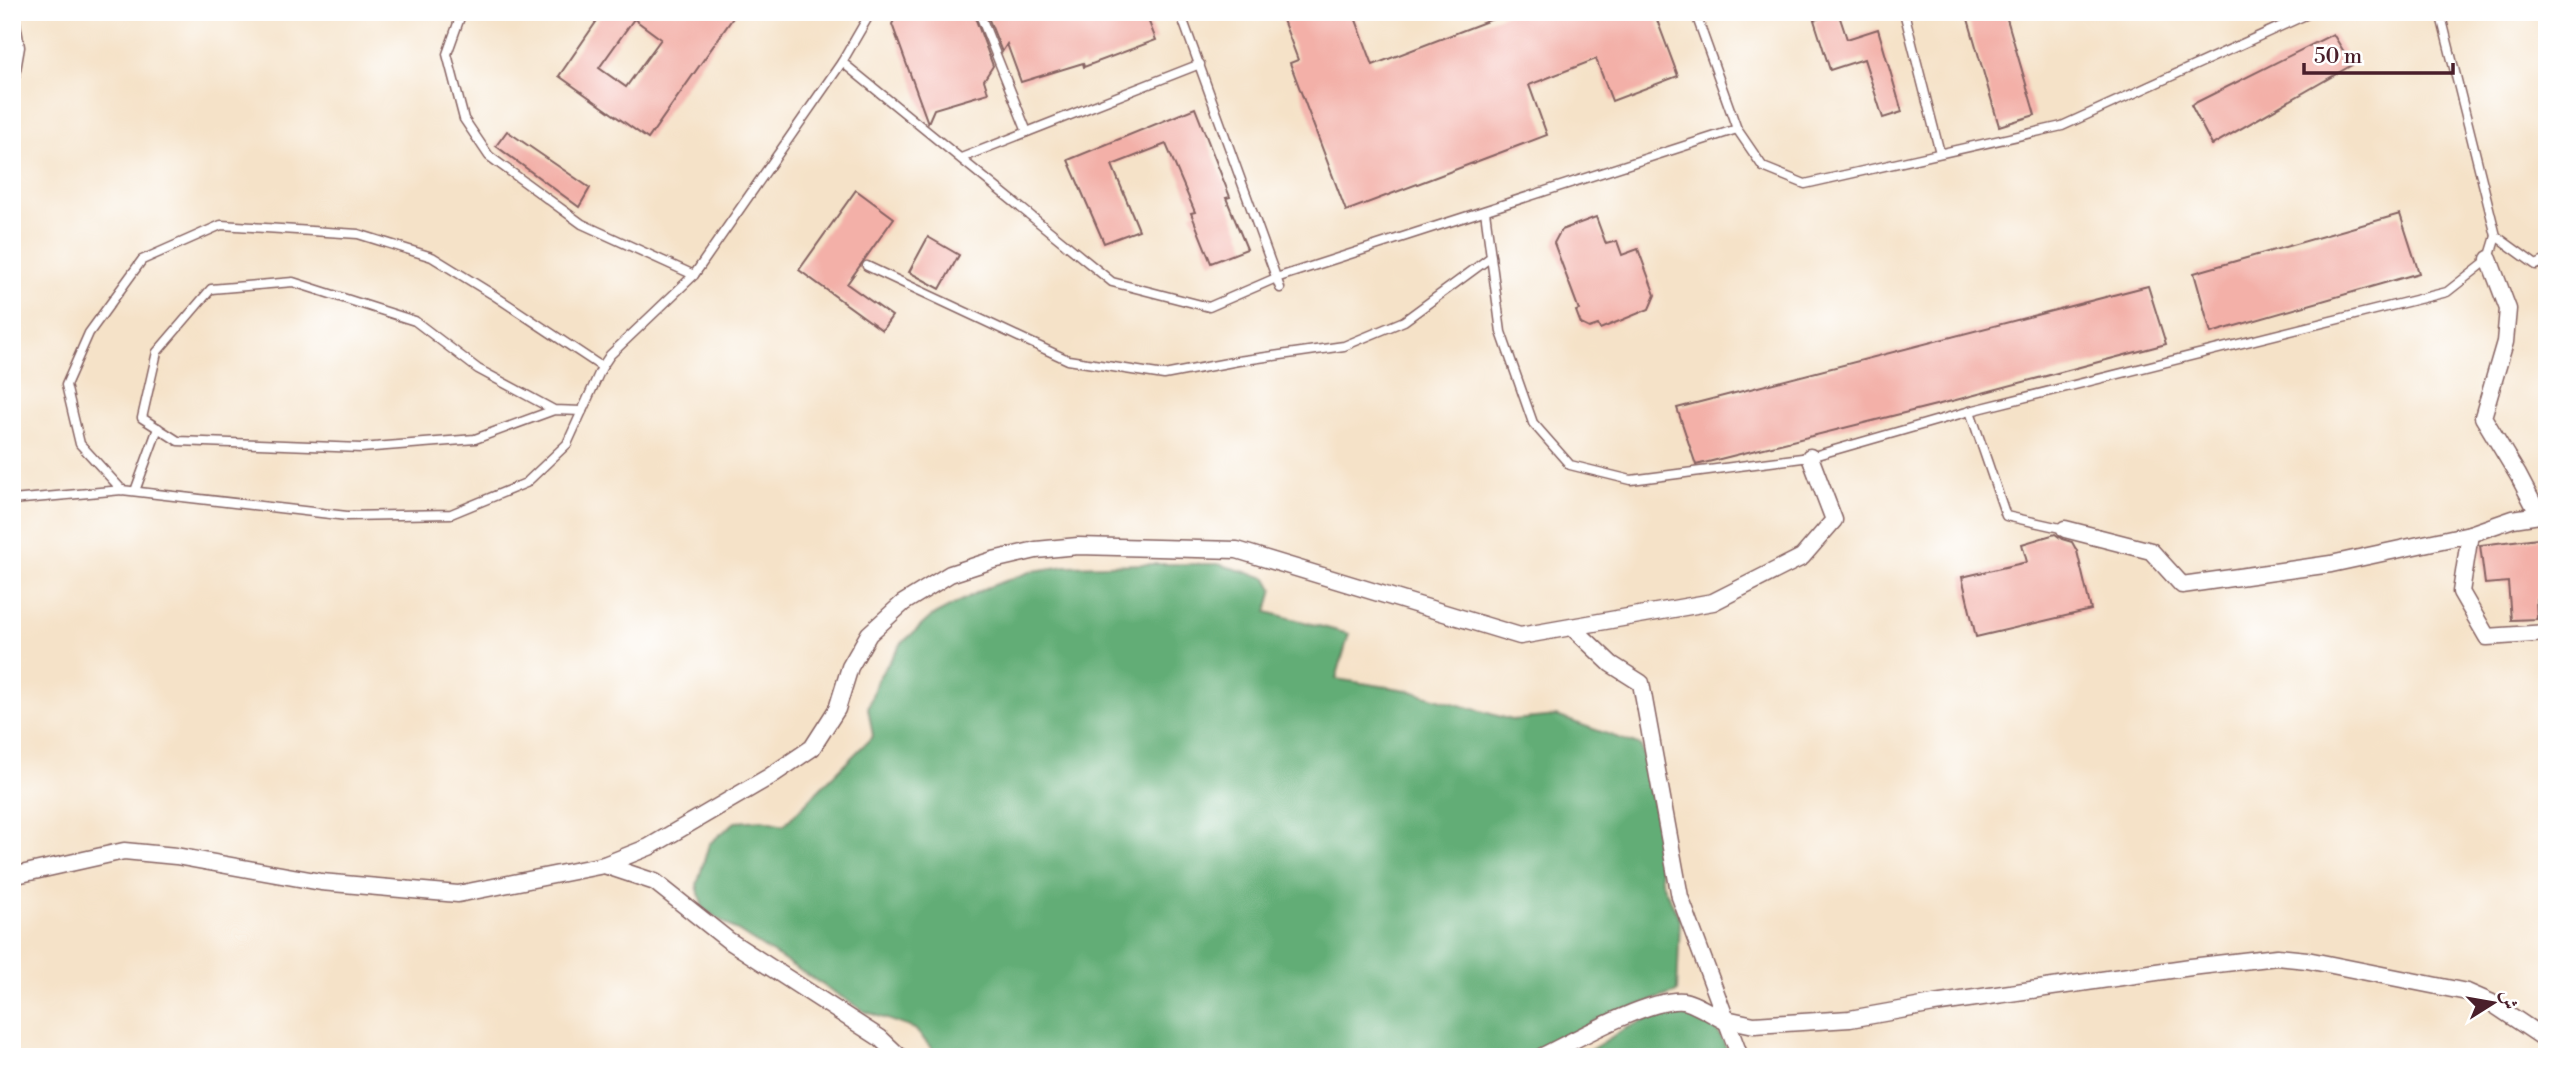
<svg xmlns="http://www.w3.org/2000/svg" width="2559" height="1069" font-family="'Libre Bodoni',Amiri,serif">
<rect width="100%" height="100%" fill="#fff"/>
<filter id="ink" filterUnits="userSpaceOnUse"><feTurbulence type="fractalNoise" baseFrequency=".0143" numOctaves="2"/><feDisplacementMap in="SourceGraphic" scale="14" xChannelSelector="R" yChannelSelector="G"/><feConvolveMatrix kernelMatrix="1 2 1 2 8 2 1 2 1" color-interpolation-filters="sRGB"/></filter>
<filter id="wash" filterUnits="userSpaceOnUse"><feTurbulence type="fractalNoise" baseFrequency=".00686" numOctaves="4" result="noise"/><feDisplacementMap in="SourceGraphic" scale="28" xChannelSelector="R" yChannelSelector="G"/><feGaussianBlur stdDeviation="1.57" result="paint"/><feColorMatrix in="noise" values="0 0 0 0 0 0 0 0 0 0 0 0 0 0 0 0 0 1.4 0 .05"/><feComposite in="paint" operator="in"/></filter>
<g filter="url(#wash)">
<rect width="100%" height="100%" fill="#f5e2c8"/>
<!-- forest -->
<g fill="#62ad76" stroke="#566650" stroke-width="2">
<polygon points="1144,564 1218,564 1267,578 1273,589 1267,612 1349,634 1336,679 1407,690 1512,720 1557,716 1641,746 1657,822 1661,881 1680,919 1677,992 1596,1020 1571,1038 1532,1057 939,1057 915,1029 864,1011 703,909 697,885 709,844 735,822 762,820 784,825 873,736 868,708 877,680 902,643 932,616 986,588 1033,571 1066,566"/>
<path d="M 1666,1011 C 1708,1016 1713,1016 1730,1057 L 1579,1057 L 1625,1029 Z"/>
</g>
<g id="blocks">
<!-- building -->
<g fill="#f3b0a8" fill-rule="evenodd">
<path d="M 603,12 L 737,12 L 648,139 L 559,76 ZM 634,19 L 661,39 L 626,87 L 599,68 Z"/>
<polygon points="899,12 973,12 993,66 984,80 988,93 934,109 928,123 892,24"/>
<polygon points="986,12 1145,12 1156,40 1084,67 1083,63 1021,82 1007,44 1002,52"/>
<polygon points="1280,12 1353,12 1373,65 1511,12 1654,12 1678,76 1612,101 1596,59 1529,85 1547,135 1346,211 1290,63 1298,60"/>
<polygon points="1838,12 1847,39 1878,29 1902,112 1883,118 1864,59 1830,70 1814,20"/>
<polygon points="1966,12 2005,12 2035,115 1999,126"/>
<polygon points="2333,34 2352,65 2212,145 2191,105"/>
<polygon points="1195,108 1230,197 1226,198 1247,249 1211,263 1191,213 1195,212 1166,144 1112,165 1139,230 1104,243 1068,160"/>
<polygon points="507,131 590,188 579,207 496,146"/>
<polygon points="856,190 894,218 847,284 892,316 882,330 799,270"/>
<polygon points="2400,214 2419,273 2211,333 2194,273"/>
<polygon points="1596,217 1606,244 1617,241 1622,255 1638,249 1655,295 1649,309 1600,329 1598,325 1589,328 1581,324 1576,311 1579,310 1554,243 1561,230"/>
<polygon points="928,237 959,255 940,289 909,272"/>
<polygon points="2148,286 2166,344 1956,400 1696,465 1677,408"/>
<polygon points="2055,534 2062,539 2072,542 2077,551 2091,610 1976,637 1962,577 2027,562 2022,544"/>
<polygon points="2547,537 2547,598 2536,599 2537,619 2511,620 2508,582 2485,584 2480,545"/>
</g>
</g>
</g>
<g filter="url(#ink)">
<use href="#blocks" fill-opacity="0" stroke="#866362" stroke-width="2"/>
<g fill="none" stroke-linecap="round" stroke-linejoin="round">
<!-- lane casing -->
<g stroke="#866362" stroke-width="11">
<g id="lane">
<polyline points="462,12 447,54 464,119 489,156 582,224 694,275"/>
<polyline points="979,12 1027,132"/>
<polyline points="1180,12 1280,288"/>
<polyline points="1695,12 1737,129 1763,167 1805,184 2062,126 2312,12"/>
<polyline points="1904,12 1940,153"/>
<polyline points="2440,12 2496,236 2536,265 2547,260"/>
<polyline points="842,62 1112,282 1209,307 1276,278 1737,129"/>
<polyline points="12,93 20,47 14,12"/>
<polyline points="961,158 1200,64"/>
<polyline points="1485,211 1501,332 1533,423 1570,465 1631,480 1810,457 1970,411 2447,292 2489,259 2496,236"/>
<polyline points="867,266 1068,360 1164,375 1238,361 1344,346 1404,321 1491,257"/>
<polyline points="554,410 478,369 415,321 293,282 211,289 157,352 142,418 178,441 361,448 475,439 554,410 582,411"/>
<polyline points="1970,411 2006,516 2065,529"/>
<polyline points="122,490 80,444 66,385 89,333 142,260 221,225 358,234 432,257 492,294 602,367"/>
<polyline points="135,491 158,428"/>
<polyline points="12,500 122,490 347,516 451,514 526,483 567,444 602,367 610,355 694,275 842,62 871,12"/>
</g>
</g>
<!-- street casing -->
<g stroke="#866362" stroke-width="19">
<g id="street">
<polyline points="2489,259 2508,309 2505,342 2483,417 2518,475 2539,515"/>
<polyline points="2546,514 2513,519 2470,534 2461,592 2487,637 2547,633"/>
<polyline points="2065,529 2151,551 2182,585 2331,564 2470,534"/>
<polyline points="1572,627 1611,664 1641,683 1680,897 1740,1057"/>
<polyline points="604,865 655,882 728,940 880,1038 900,1057"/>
<polyline points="12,876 124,851 176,856 321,882 458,894 604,865 649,847 769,777 812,748 837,709 850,667 869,634 903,603 950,574 993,560 1036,550 1078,546 1237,550 1520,636 1713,602 1802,557 1834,520 1810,457"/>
<polyline points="1726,1019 1754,1025 1850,1019 1934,1004 2191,967 2277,957 2307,960 2467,992 2490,1002 2547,1040"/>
<path d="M 1541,1057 C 1573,1041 1649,998 1683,1001 C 1694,1002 1716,1017 1727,1022"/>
</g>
</g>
<!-- lane -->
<use href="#lane" stroke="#fff" stroke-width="8"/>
<!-- street -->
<use href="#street" stroke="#fff" stroke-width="16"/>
</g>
</g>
<!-- margin -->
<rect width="2559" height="1069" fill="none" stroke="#fff" stroke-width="42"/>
<!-- north arrow -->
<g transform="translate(2493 1003) rotate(79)" stroke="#ffffff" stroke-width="5" paint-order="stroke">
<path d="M0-5L12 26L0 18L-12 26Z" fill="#4a1f2b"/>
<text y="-10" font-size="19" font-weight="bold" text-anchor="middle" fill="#4a1f2b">ش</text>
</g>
<!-- scale -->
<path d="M2304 63v10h149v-10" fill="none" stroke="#4a1f2b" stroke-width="3.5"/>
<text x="2314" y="63" font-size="21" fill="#4a1f2b" stroke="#ffffff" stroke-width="5" paint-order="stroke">50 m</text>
</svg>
